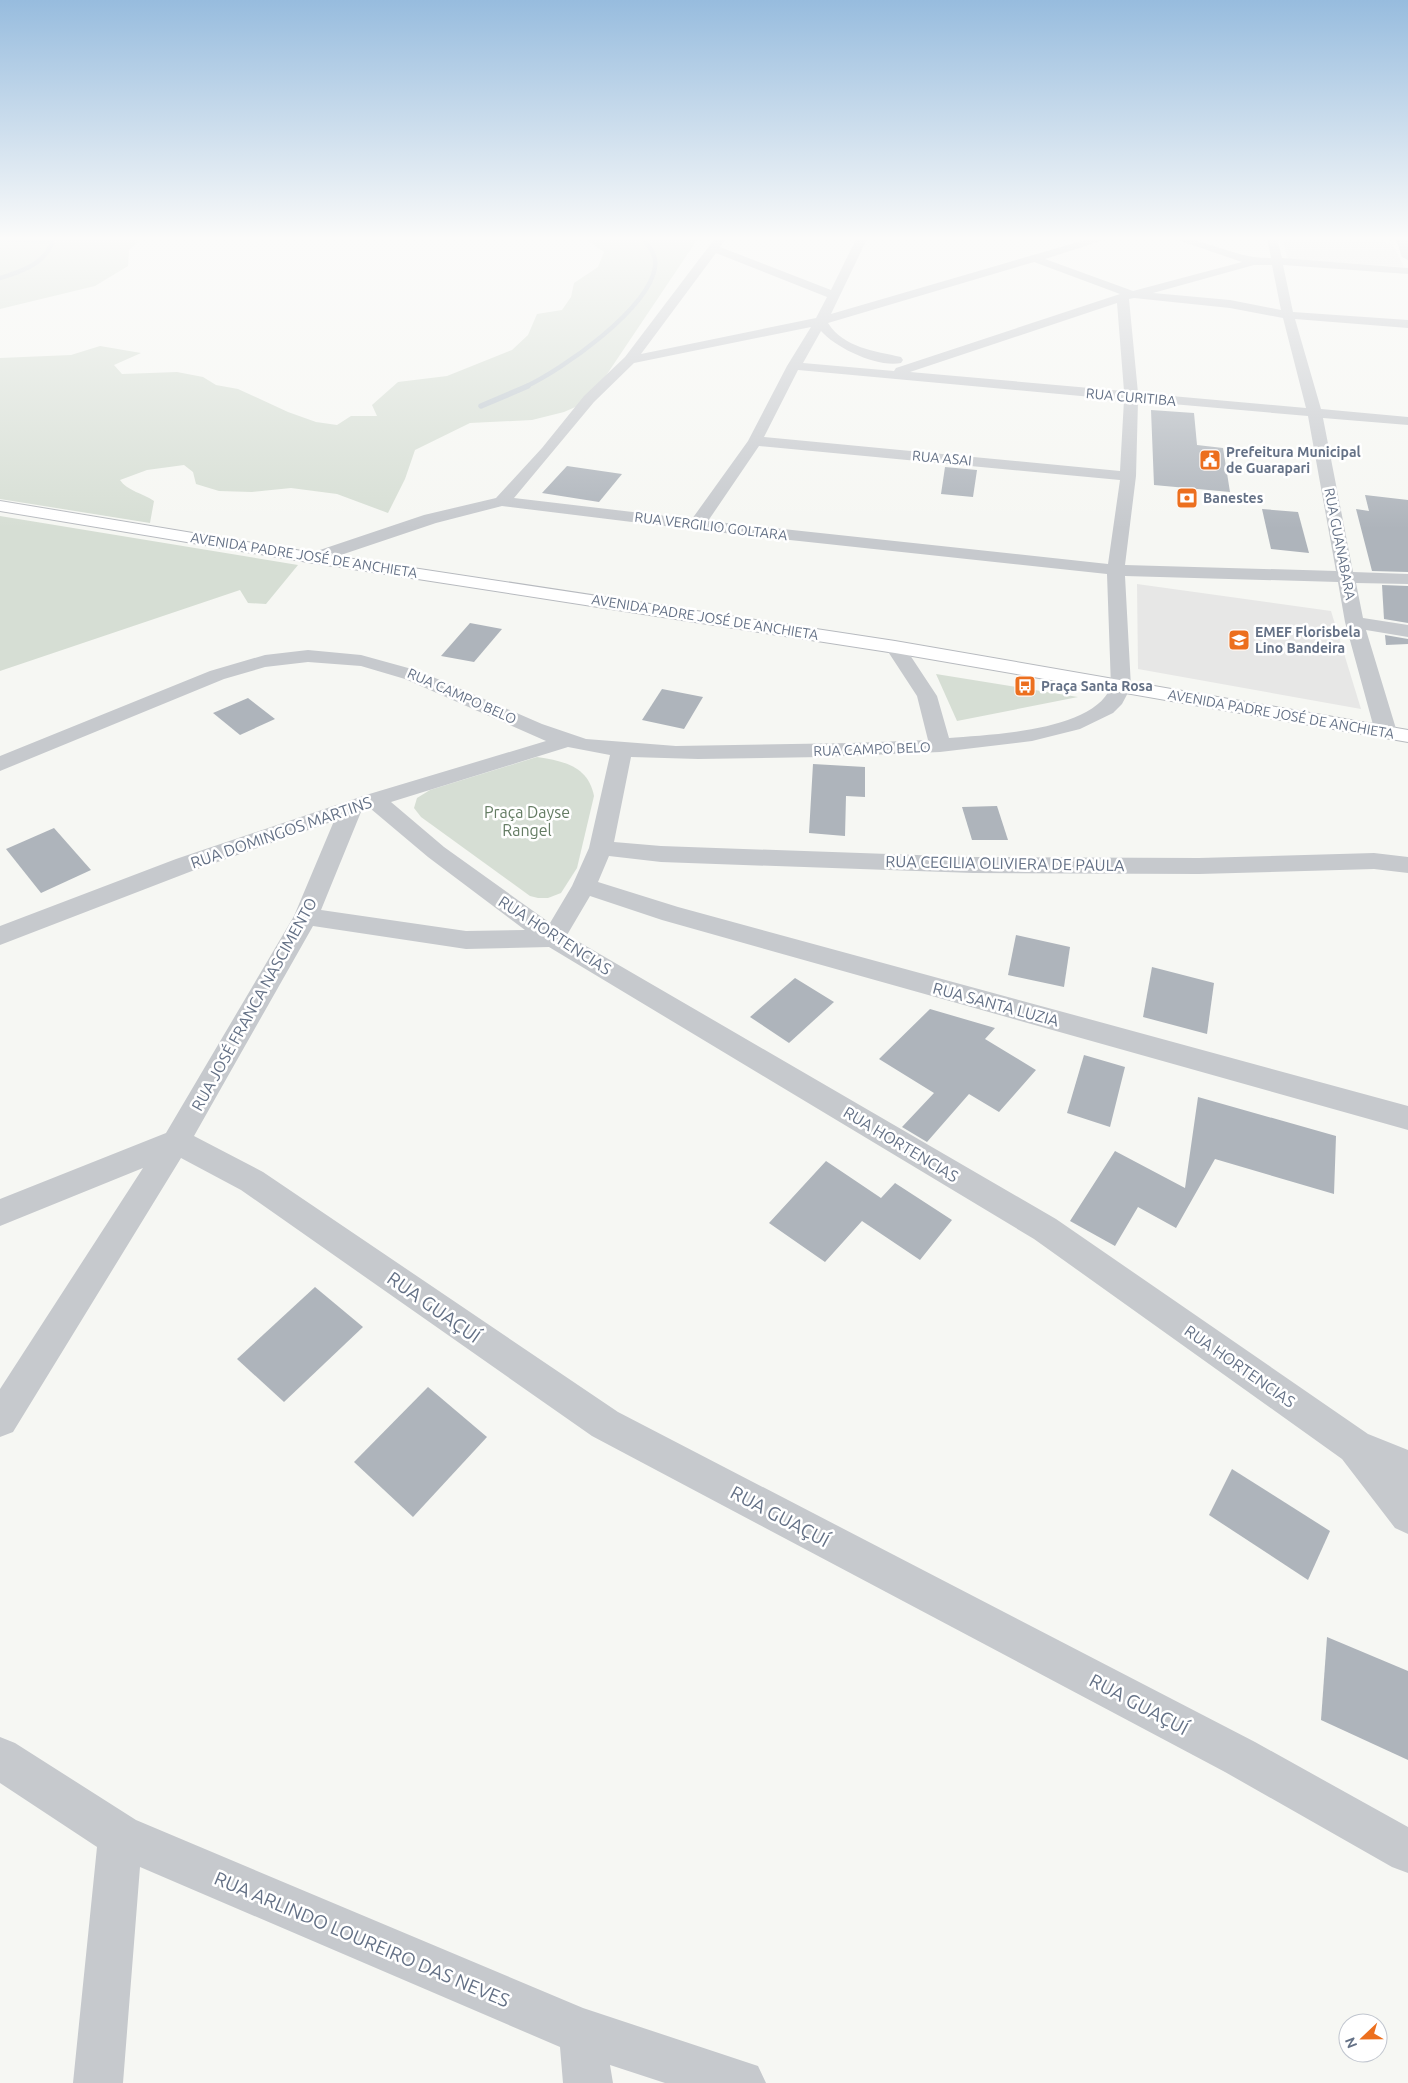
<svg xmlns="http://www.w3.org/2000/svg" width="1408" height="2083" font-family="Ubuntu,sans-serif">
<rect width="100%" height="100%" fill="#f6f7f3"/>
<!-- built -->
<g fill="#e7e7e6">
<polygon points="1283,237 1392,243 1404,267 1287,259"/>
<polygon points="1137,584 1331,611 1361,709 1138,669"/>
</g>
<!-- green -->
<g fill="#d6ded4">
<polygon points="0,237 142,237 129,250 128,266 95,286 0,309"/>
<path d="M 583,237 L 682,237 L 697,240 L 589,401 L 564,412 L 532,420 L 470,423 L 415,450 L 405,479 L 388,513 L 337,494 L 291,488 L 252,492 L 219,491 L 196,484 L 193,472 L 184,465 L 147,470 L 120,480 C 127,491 143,493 154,501 L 150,523 L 0,499 L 0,358 L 71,355 L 100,346 L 141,353 L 114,365 L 122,374 L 177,372 L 203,377 L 216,385 L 238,389 L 288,412 L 316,422 L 337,425 L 351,416 L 377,416 L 372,405 L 398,382 L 447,376 L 512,350 L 528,335 L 537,314 L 562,310 L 571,297 L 574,283 L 598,267 L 604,252 Z"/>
<polygon points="0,516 298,565 266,604 248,603 240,590 0,671"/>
<polygon points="936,674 1078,697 957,721"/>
<path d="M 537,757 C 564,761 588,766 594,796 L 577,868 L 561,893 L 548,898 L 538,898 L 530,896 L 421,817 L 414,808 L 417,798 L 430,790 Z"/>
</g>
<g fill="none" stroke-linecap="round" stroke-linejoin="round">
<!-- stream-far1 -->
<g stroke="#bfc8cf" stroke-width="4.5">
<polyline points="0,239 53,242"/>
<path d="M 0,278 C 21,272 50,262 53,237"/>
<path d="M 525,387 C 562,370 649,309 655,267 C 657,255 648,244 640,237"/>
</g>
<!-- stream -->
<polyline stroke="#bfc8cf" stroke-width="5.5" points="481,406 528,386"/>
</g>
<!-- building -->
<g fill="#aeb4bb">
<polygon points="1151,410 1194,413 1197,445 1223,448 1230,492 1154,485"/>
<polygon points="567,466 622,474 599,502 542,493"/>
<polygon points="945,467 977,470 973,497 941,494"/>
<polygon points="1365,495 1408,500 1408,572 1372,571 1356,509 1369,511"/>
<polygon points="1262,509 1298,512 1309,553 1271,549"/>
<polygon points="1382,585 1408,586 1408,623 1384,619"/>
<polygon points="470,623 502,629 474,662 441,656"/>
<polygon points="1385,635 1408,639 1408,644 1386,645"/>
<polygon points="662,689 703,697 684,729 642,720"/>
<polygon points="248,698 275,719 240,735 213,713"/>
<polygon points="813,764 865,767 865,797 846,796 845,836 809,833"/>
<polygon points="997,806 1008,840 972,840 962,807"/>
<polygon points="54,828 91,870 41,893 6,849"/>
<polygon points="1016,935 1070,947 1064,987 1008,975"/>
<polygon points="1152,967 1214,983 1207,1034 1143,1017"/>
<polygon points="795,978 834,1002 789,1043 750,1017"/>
<polygon points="930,1009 995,1028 985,1039 1036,1070 999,1112 969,1094 927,1142 902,1127 934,1093 879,1059"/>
<polygon points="1084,1055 1125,1067 1110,1127 1067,1113"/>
<polygon points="1198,1097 1336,1136 1334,1194 1215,1159 1176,1228 1138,1207 1115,1246 1070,1221 1115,1151 1185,1188"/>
<polygon points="826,1161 881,1198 895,1183 952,1220 920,1260 862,1221 825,1262 769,1223"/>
<polygon points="315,1287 363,1327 284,1402 237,1359"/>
<polygon points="428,1387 487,1437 413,1517 354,1462"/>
<polygon points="1232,1469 1330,1531 1308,1580 1209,1515"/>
<polygon points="1327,1637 1408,1671 1408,1760 1321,1720"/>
</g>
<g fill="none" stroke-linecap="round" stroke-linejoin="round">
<!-- major casing -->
<g stroke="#b7babf" stroke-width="2">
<polygon id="major" points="0,501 314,553 895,641 1408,730 1408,742 895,653 314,563 0,511"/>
</g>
<!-- minor -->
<g fill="#c6c9cd" fill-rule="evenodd">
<path d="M 716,237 L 727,237 L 720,247 L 831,290 L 857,237 L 868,237 L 831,314 L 1095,237 L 1113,237 L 1045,259 L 1133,291 L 1242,262 L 1169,237 C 1204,237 1235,259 1271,258 L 1267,237 L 1277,237 L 1282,258 L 1408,268 L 1408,274 L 1283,265 L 1293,312 L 1408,320 L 1408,328 L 1295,319 L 1321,409 L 1408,417 L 1408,425 L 1323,418 L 1353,572 L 1408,574 L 1408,584 L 1356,583 L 1363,618 L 1408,625 L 1408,637 L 1366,630 L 1397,732 L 1393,736 L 1386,738 L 1379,736 L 1375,732 L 1345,622 L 1338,582 L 1125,576 L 1131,687 L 1122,704 L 1113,713 L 1080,729 L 1032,741 L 940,752 L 822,757 L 698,759 L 631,757 L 614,842 L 661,846 L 973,857 L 1199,858 L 1374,853 L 1408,857 L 1408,873 L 1374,869 L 1199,874 L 973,873 L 661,862 L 609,856 L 598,882 L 678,907 L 1408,1106 L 1408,1130 L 662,920 L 590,896 L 567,935 L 1056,1219 L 1368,1434 L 1408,1450 L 1408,1534 L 1395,1528 L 1342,1459 L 1034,1239 L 549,947 L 466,949 L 313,926 L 194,1136 L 263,1172 L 618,1412 L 1255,1742 L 1408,1827 L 1408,1873 L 1392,1867 L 1225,1772 L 592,1436 L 241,1190 L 181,1158 L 13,1432 L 0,1437 L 0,1389 L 143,1168 L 0,1226 L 0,1199 L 166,1133 L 294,916 L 334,821 L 192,871 L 0,945 L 0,926 L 176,859 L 366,795 L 546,741 L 405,679 L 361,666 L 308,662 L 265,667 L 224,679 L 0,771 L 0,756 L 210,671 L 265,655 L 308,650 L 361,655 L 419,671 L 542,724 L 586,739 L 676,746 L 851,743 L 928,740 L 917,696 L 885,647 L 888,643 L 902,643 L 937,696 L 949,738 C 991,734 1092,732 1111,687 L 1107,574 L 697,530 L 502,506 L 436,523 L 320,562 L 308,562 L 305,558 L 308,554 L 424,515 L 496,498 L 542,448 L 584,396 L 625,357 ZM 716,253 L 827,297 L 816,318 L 641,354 ZM 1034,262 L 1120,294 L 896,368 L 894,371 L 803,363 L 821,331 C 836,348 878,368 901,363 L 903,360 L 901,357 C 875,351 844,348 828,323 ZM 1254,265 L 1272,265 L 1281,310 L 1230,300 L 1153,293 ZM 1134,298 L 1230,308 L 1283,318 L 1306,408 L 1138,393 L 1129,299 ZM 1117,303 L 1124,391 L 910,372 ZM 811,327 L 787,366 L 748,441 L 692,519 L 514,498 L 594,402 L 634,363 ZM 798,370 L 1124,400 L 1120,471 L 764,437 ZM 1138,401 L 1308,416 L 1336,571 L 1125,565 L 1136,476 ZM 759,446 L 1120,480 L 1108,564 L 708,521 ZM 568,747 L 610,755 L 589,848 L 572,886 L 550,923 L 444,847 L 391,802 ZM 371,809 L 428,857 L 525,930 L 466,931 L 321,910 L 361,812 Z"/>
<polygon points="1395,237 1406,237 1408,243 1408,260 1402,257"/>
<polygon points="0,1737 15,1743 136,1820 583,2008 758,2066 766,2083 665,2083 610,2065 613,2083 563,2083 560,2047 140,1867 123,2083 73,2083 97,1847 0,1783"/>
</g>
<!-- major -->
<use href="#major" fill="#fff" fill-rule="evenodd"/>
</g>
<!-- sky -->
<linearGradient id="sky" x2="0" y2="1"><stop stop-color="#97bcde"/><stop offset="0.45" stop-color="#fbfbfa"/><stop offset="1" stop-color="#fbfbfa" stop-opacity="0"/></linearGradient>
<rect width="1408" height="529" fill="url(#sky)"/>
<!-- icons -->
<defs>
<g id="civic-square" transform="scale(1.125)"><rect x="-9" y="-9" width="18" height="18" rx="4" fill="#ec6f1e" stroke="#fff"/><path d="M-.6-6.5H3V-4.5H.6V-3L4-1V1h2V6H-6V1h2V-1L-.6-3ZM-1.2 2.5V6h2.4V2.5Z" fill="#fff"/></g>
<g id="bank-square" transform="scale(1.125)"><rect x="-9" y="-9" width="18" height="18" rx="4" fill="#ec6f1e" stroke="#fff"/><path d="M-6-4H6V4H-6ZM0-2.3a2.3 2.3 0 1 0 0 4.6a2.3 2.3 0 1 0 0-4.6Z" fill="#fff"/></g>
<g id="school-square" transform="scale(1.125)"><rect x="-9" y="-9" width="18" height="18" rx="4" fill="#ec6f1e" stroke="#fff"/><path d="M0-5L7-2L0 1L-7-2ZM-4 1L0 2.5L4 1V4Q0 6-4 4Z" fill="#fff"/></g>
<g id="bus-square" transform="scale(1.125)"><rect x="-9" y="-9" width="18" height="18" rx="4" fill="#ec6f1e" stroke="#fff"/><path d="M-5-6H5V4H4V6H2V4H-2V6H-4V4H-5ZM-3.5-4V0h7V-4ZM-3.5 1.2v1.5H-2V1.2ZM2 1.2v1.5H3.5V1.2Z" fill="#fff"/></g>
</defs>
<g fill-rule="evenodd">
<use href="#civic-square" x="1210" y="460"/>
<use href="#bank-square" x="1187" y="498"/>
<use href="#school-square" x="1239" y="640"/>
<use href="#bus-square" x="1025" y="686"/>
</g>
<g text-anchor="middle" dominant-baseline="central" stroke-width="5" stroke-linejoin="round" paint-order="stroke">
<!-- far-street labels -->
<g font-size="14" fill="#647186" stroke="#fff">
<text transform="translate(1131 397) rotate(5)">RUA CURITIBA</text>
<text transform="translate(942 458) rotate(5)">RUA ASAI</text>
<text transform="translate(711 526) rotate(7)">RUA VERGILIO GOLTARA</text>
<text transform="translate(1340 544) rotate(79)">RUA GUANABARA</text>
<text transform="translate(304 555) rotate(9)">AVENIDA PADRE JOSÉ DE ANCHIETA</text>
<text transform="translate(705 617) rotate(9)">AVENIDA PADRE JOSÉ DE ANCHIETA</text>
<text transform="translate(462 696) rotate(24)">RUA CAMPO BELO</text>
<text transform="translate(1281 714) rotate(10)">AVENIDA PADRE JOSÉ DE ANCHIETA</text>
<text transform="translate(872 749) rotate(-2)">RUA CAMPO BELO</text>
</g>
<!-- far-poi labels -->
<g font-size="14" font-weight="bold" fill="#647186" stroke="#fff" text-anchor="start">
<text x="1226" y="452">Prefeitura Municipal<tspan x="1226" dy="16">de Guarapari</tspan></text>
<text x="1203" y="498">Banestes</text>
<text x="1255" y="632">EMEF Florisbela<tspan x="1255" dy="16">Lino Bandeira</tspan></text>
<text x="1041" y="686">Praça Santa Rosa</text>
</g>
<!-- park labels -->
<g font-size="16" fill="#647c63" stroke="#fff">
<text x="527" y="812">Praça Dayse<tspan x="527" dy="18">Rangel</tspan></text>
</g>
<!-- street labels -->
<g font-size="16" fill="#647186" stroke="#fff">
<text transform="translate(281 832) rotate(-19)">RUA DOMINGOS MARTINS</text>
<text transform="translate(1005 863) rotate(1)">RUA CECILIA OLIVIERA DE PAULA</text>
<text transform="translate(555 935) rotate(33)">RUA HORTENCIAS</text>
<text transform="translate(254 1004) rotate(-61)">RUA JOSÉ FRANCA NASCIMENTO</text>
<text transform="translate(996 1004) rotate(15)">RUA SANTA LUZIA</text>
<text transform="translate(901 1144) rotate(31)">RUA HORTENCIAS</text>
<text transform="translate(1240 1366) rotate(35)">RUA HORTENCIAS</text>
</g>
<!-- near-street labels -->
<g font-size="19" fill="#647186" stroke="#fff">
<text transform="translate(434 1307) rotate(35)">RUA GUAÇUÍ</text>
<text transform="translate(780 1516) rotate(28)">RUA GUAÇUÍ</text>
<text transform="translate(1139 1704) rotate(28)">RUA GUAÇUÍ</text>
<text transform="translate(362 1939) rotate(23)">RUA ARLINDO LOUREIRO DAS NEVES</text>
</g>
</g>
<!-- north arrow -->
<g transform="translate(1363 2038) rotate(248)"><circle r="24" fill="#ffffff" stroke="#c1c6cf"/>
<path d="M0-4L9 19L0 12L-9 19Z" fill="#ec6f1e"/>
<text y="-8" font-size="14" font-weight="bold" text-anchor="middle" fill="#647186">N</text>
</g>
</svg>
